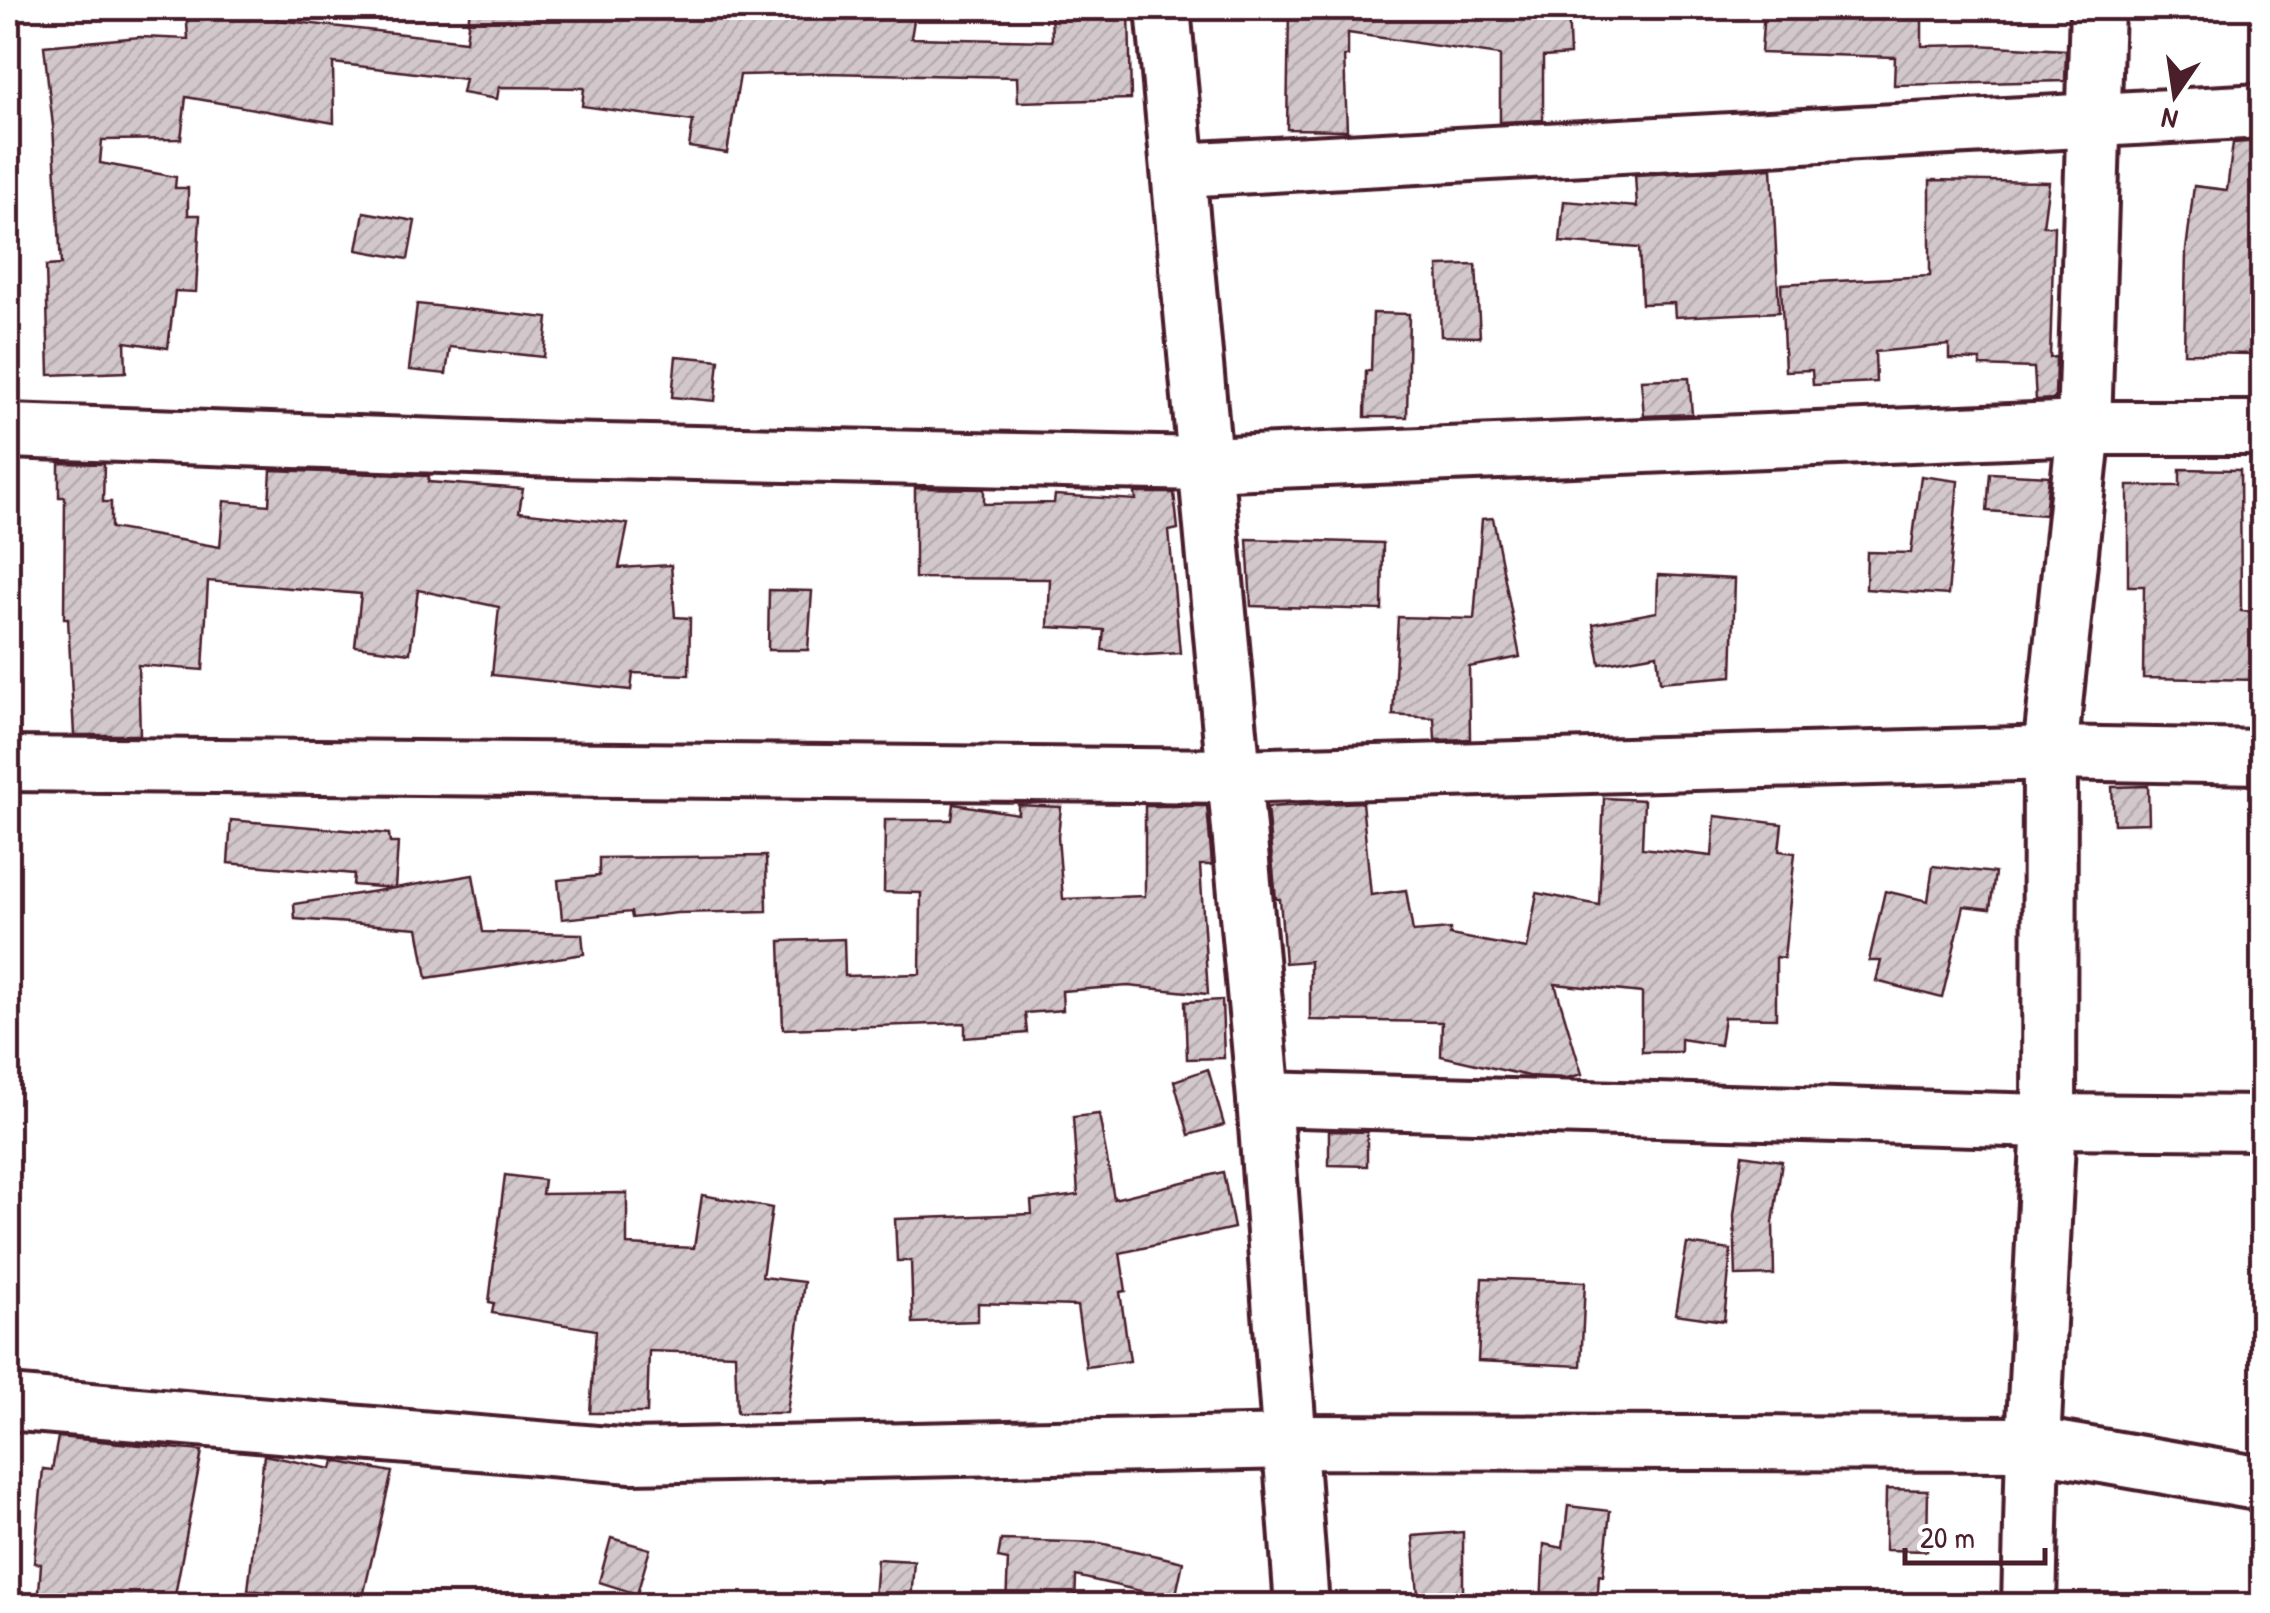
<svg xmlns="http://www.w3.org/2000/svg" width="2270" height="1613" font-family="'Patrick Hand',sans-serif">
<defs>
<pattern id="building-hatch" width="6" height="6" patternUnits="userSpaceOnUse" patternTransform="scale(2.5)"><rect width="6" height="6" fill="#d2c7cb"/><path d="M-1 1l2-2M0 6l6-6M5 7l2-2" fill="none" stroke="#b6aaae"/></pattern>
</defs>
<rect width="100%" height="100%" fill="#fff"/>
<filter id="ink" filterUnits="userSpaceOnUse"><feTurbulence type="fractalNoise" baseFrequency=".01" numOctaves="2"/><feDisplacementMap in="SourceGraphic" scale="20" xChannelSelector="R" yChannelSelector="G"/><feConvolveMatrix kernelMatrix="1 2 1 2 8 2 1 2 1" color-interpolation-filters="sRGB"/></filter>
<g filter="url(#ink)">
<!-- building -->
<g fill="url(#building-hatch)" stroke="#4a1f2b" stroke-width="2.5">
<polygon points="186,8 278,8 277,20 466,41 470,8 916,8 911,38 1052,41 1051,8 1097,8 1097,12 1129,11 1131,99 1018,102 1017,77 825,73 740,75 727,153 689,147 693,121 582,106 584,88 499,87 497,99 462,93 465,79 333,63 334,123 186,97 181,139 102,140 100,163 176,177 175,188 188,188 188,215 200,215 196,292 175,291 168,348 125,342 126,372 49,375 46,266 61,265 53,126 44,46 140,37 188,39"/>
<polygon points="1331,8 1568,8 1570,55 1543,57 1543,120 1500,122 1500,55 1348,33 1348,56 1344,56 1347,130 1287,129 1289,11"/>
<polygon points="1764,9 1922,15 1922,46 1977,45 2066,50 2065,81 1894,85 1895,57 1761,53"/>
<polygon points="2262,141 2262,339 2258,339 2257,354 2184,353 2186,250 2194,186 2227,190 2233,143"/>
<polygon points="1772,168 1779,312 1675,317 1674,303 1642,304 1639,248 1560,242 1564,201 1637,207 1635,175"/>
<polygon points="1930,180 2049,182 2043,226 2054,226 2050,358 2056,357 2055,399 2036,400 2034,368 1980,366 1980,360 1949,359 1949,345 1875,352 1876,382 1813,385 1812,370 1785,371 1781,284 1930,276"/>
<polygon points="364,212 415,221 408,259 357,250"/>
<polygon points="1476,265 1480,337 1441,336 1438,266"/>
<polygon points="417,304 548,318 544,357 450,347 446,374 409,370"/>
<polygon points="1373,313 1409,314 1407,417 1365,417 1366,371 1371,371"/>
<polygon points="676,356 719,360 715,401 672,397"/>
<polygon points="1689,378 1692,414 1644,416 1641,380"/>
<polygon points="59,463 104,464 103,502 111,502 111,528 220,547 224,501 269,505 271,470 429,476 428,482 523,489 519,512 628,524 619,568 671,565 675,617 690,618 689,675 633,673 631,690 492,675 499,607 418,590 410,653 355,646 361,594 208,581 203,670 138,665 140,735 74,735 68,618 64,618 65,497 59,497"/>
<polygon points="2180,469 2240,470 2241,611 2262,612 2262,680 2143,678 2144,586 2128,586 2128,486 2180,486"/>
<polygon points="1990,473 2049,476 2045,515 1987,511"/>
<polygon points="1921,476 1958,481 1948,595 1866,589 1867,552 1911,553"/>
<polygon points="915,488 984,489 984,504 1054,503 1055,495 1136,500 1135,493 1174,493 1178,529 1169,531 1180,653 1145,655 1102,650 1104,630 1048,627 1050,579 915,578"/>
<polygon points="1493,518 1520,657 1469,667 1470,739 1435,740 1434,718 1393,715 1398,617 1474,619 1482,519"/>
<polygon points="1247,539 1383,543 1382,610 1251,606"/>
<polygon points="1658,575 1735,579 1732,676 1660,682 1657,654 1600,664 1593,624 1657,612"/>
<polygon points="769,590 812,591 808,650 768,650"/>
<polygon points="2148,786 2149,823 2114,824 2112,787"/>
<polygon points="1604,798 1644,800 1642,848 1712,856 1715,816 1782,824 1779,851 1795,853 1784,958 1776,957 1776,1018 1724,1017 1720,1045 1681,1039 1681,1052 1642,1052 1642,993 1555,984 1582,1074 1567,1078 1528,1076 1441,1056 1442,1022 1310,1020 1310,961 1285,963 1280,899 1276,899 1267,807 1362,802 1371,895 1406,890 1413,932 1450,929 1450,935 1527,949 1537,893 1599,905"/>
<polygon points="954,804 1018,814 1018,805 1061,807 1058,837 1063,899 1145,896 1145,806 1207,806 1212,865 1200,865 1208,994 1128,986 1062,991 1063,1010 1025,1013 1027,1033 965,1038 965,1023 783,1029 780,941 844,939 845,976 920,974 921,893 884,892 885,820 952,820"/>
<polygon points="231,820 389,834 390,843 398,843 395,888 473,875 483,932 582,934 584,954 427,978 418,928 295,919 294,904 395,888 353,885 354,874 228,863"/>
<polygon points="766,856 767,911 677,913 632,918 631,912 562,919 558,880 599,876 599,858"/>
<polygon points="1933,866 1995,873 1990,909 1964,906 1942,998 1876,981 1881,961 1869,961 1885,891 1928,901"/>
<polygon points="1222,1000 1224,1058 1187,1059 1185,1002"/>
<polygon points="1208,1069 1224,1125 1189,1135 1174,1081"/>
<polygon points="1099,1114 1114,1199 1223,1172 1234,1228 1120,1253 1126,1291 1120,1292 1130,1361 1086,1367 1077,1306 978,1303 978,1321 913,1323 911,1261 897,1261 895,1219 1032,1214 1031,1201 1078,1195 1073,1117"/>
<polygon points="1329,1131 1367,1132 1367,1166 1329,1165"/>
<polygon points="1742,1155 1782,1161 1773,1223 1774,1275 1736,1276 1734,1215"/>
<polygon points="505,1175 544,1180 542,1194 627,1193 627,1245 694,1248 702,1195 772,1208 762,1277 804,1282 787,1413 737,1413 735,1354 649,1351 647,1413 590,1413 596,1330 492,1313 494,1303 489,1302"/>
<polygon points="1687,1244 1731,1250 1724,1321 1675,1314"/>
<polygon points="1482,1278 1585,1282 1581,1366 1478,1361"/>
<polygon points="58,1437 202,1451 173,1606 38,1606 41,1564 34,1563 43,1469 52,1470"/>
<polygon points="264,1455 332,1469 334,1461 392,1472 362,1601 248,1590"/>
<polygon points="1886,1489 1928,1490 1927,1551 1885,1550"/>
<polygon points="1568,1506 1610,1511 1603,1576 1599,1575 1597,1606 1541,1606 1544,1544 1563,1548"/>
<polygon points="1463,1532 1463,1606 1419,1606 1413,1536"/>
<polygon points="611,1538 650,1549 637,1594 599,1582"/>
<polygon points="1001,1540 1100,1543 1183,1562 1175,1599 1076,1576 1075,1606 1006,1606 1008,1560 998,1558"/>
<polygon points="877,1559 914,1561 911,1602 874,1600"/>
</g>
<g fill="none" stroke-linecap="round" stroke-linejoin="round">
<!-- minor casing -->
<g stroke="#4a1f2b" stroke-width="60">
<g id="minor">
<polyline points="1163,8 1264,1099 1302,1606"/>
<polyline points="1180,170 2262,111"/>
<polyline points="8,431 558,450 1204,464 2084,428 2262,428"/>
<polyline points="8,764 1235,776 2050,753 2262,757"/>
<polyline points="1264,1099 2049,1121 2262,1123"/>
<polyline points="8,1403 632,1456 1292,1442 2033,1444 2262,1484"/>
<polyline points="2029,1606 2033,1444 2049,1121 2050,753 2084,428 2097,8"/>
</g>
</g>
<!-- minor -->
<use href="#minor" stroke="#fff" stroke-width="52"/>
</g>
</g>
<!-- margin -->
<rect width="2270" height="1613" fill="none" stroke="#fff" stroke-width="40"/>
<rect x="20" y="20" width="2230" height="1573" fill="none" stroke="#4a1f2b" stroke-width="4" filter="url(#ink)"/>
<!-- north arrow -->
<g transform="translate(2175 95) rotate(193)" stroke="#ffffff" stroke-width="8" paint-order="stroke">
<path d="M0-8L18 38L0 25L-18 38Z" fill="#4a1f2b"/>
<text y="-15" font-size="28" font-weight="bold" text-anchor="middle" fill="#4a1f2b">N</text>
</g>
<!-- scale -->
<path d="M1905 1548v15h140v-15" fill="none" stroke="#4a1f2b" stroke-width="5"/>
<text x="1920" y="1548" font-size="30" fill="#4a1f2b" stroke="#ffffff" stroke-width="8" paint-order="stroke">20 m</text>
</svg>
